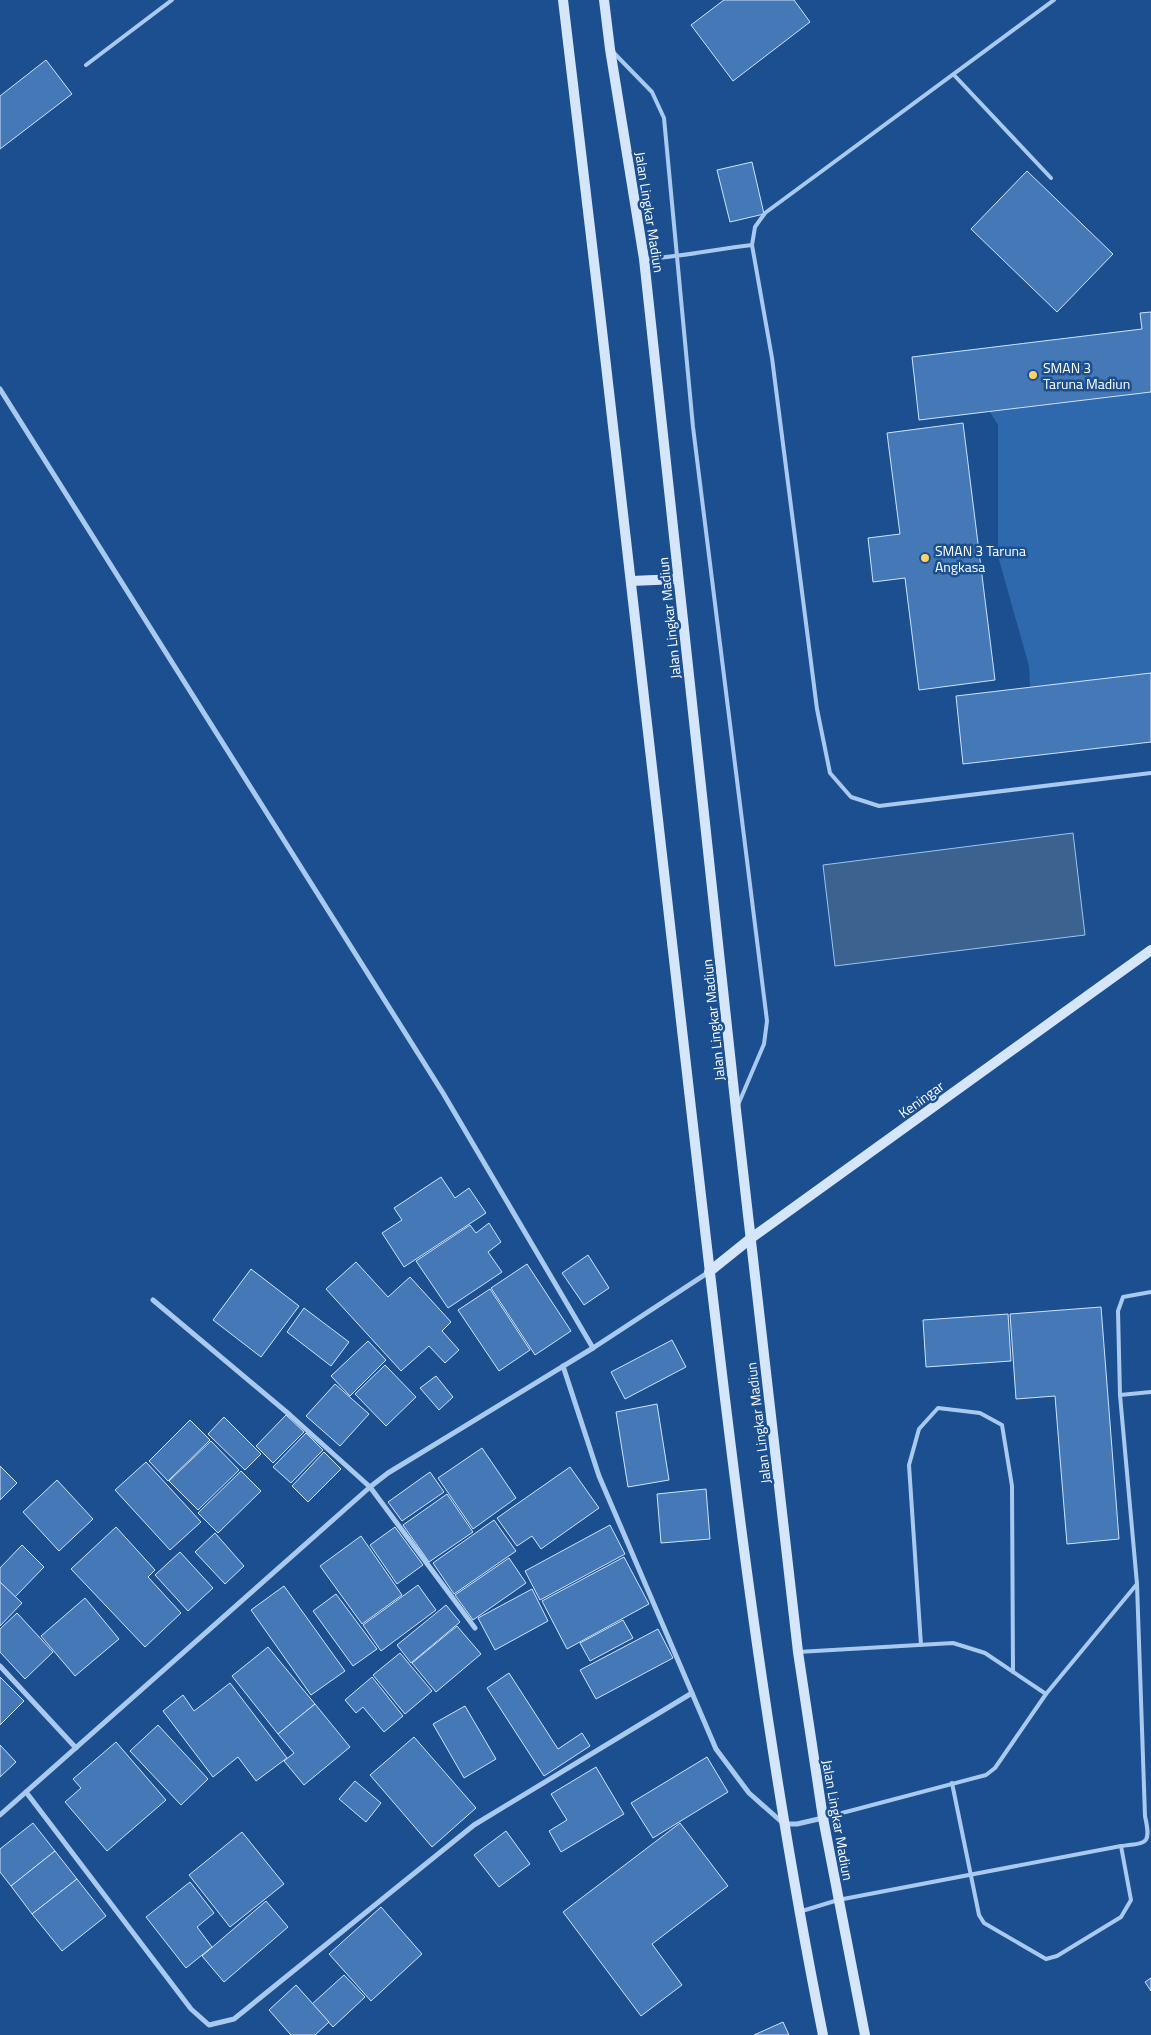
<svg xmlns="http://www.w3.org/2000/svg" width="1151" height="2035" font-family="'Titillium Web',sans-serif">
<rect width="100%" height="100%" fill="#1b4f8f"/>
<!-- green -->
<polygon fill="#2e69ad" points="1151,392 1151,673 1030,688 1029,666 998,556 998,425 990,412"/>
<!-- water -->
<polygon fill="#3c6290" stroke="#9cc4f0" points="1073,833 1085,935 835,966 823,865"/>
<!-- building -->
<g fill="#4478b7" stroke="#cfe3fa">
<polygon points="724,0 794,0 810,22 733,81 691,25"/>
<polygon points="46,60 72,94 0,149 0,96"/>
<polygon points="752,162 764,214 730,222 717,170"/>
<polygon points="1027,171 1113,254 1057,312 971,229"/>
<polygon points="1151,312 1151,392 919,420 912,357 1142,329 1140,313"/>
<polygon points="963,423 995,680 919,690 905,578 873,582 868,538 900,534 887,433"/>
<polygon points="1151,673 1151,742 963,764 956,696"/>
<polygon points="441,1177 455,1198 469,1188 486,1213 404,1267 382,1233 402,1220 394,1208"/>
<polygon points="489,1223 501,1242 488,1252 502,1272 448,1308 416,1261 470,1225 476,1233"/>
<polygon points="588,1255 609,1288 584,1305 562,1273"/>
<polygon points="356,1262 388,1297 410,1277 451,1322 442,1331 459,1350 445,1363 429,1346 401,1371 326,1289"/>
<polygon points="527,1264 571,1331 535,1355 491,1288"/>
<polygon points="251,1269 299,1306 261,1357 213,1320"/>
<polygon points="490,1289 530,1350 499,1371 458,1310"/>
<polygon points="1101,1307 1119,1539 1067,1544 1055,1396 1016,1399 1010,1314"/>
<polygon points="304,1308 349,1342 331,1366 287,1332"/>
<polygon points="1008,1314 1011,1361 926,1367 923,1320"/>
<polygon points="672,1340 686,1367 625,1399 611,1372"/>
<polygon points="368,1341 386,1360 350,1396 331,1376"/>
<polygon points="385,1365 416,1397 386,1426 355,1394"/>
<polygon points="436,1376 453,1397 439,1410 420,1388"/>
<polygon points="335,1384 369,1414 340,1446 306,1416"/>
<polygon points="657,1404 669,1480 628,1487 616,1412"/>
<polygon points="286,1415 304,1432 273,1463 256,1446"/>
<polygon points="224,1417 261,1454 245,1470 208,1434"/>
<polygon points="190,1420 210,1440 168,1481 149,1461"/>
<polygon points="306,1433 323,1450 291,1483 273,1467"/>
<polygon points="211,1441 239,1470 198,1510 169,1481"/>
<polygon points="482,1448 516,1498 473,1529 438,1478"/>
<polygon points="324,1452 341,1469 308,1502 292,1486"/>
<polygon points="146,1462 201,1522 170,1550 115,1490"/>
<polygon points="0,1466 17,1483 0,1500"/>
<polygon points="570,1467 599,1508 541,1549 532,1536 517,1546 497,1518"/>
<polygon points="241,1471 261,1491 218,1533 198,1513"/>
<polygon points="430,1472 444,1492 402,1521 388,1502"/>
<polygon points="57,1480 93,1519 59,1551 23,1512"/>
<polygon points="706,1489 710,1539 661,1543 657,1494"/>
<polygon points="447,1494 473,1532 429,1562 403,1525"/>
<polygon points="494,1520 516,1551 454,1594 433,1563"/>
<polygon points="610,1525 625,1554 540,1600 525,1571"/>
<polygon points="116,1527 155,1570 148,1577 181,1613 145,1647 71,1569"/>
<polygon points="395,1527 423,1565 397,1584 370,1545"/>
<polygon points="215,1533 244,1566 225,1584 195,1552"/>
<polygon points="361,1536 402,1595 362,1624 320,1566"/>
<polygon points="22,1545 44,1567 15,1597 0,1582 0,1568"/>
<polygon points="180,1552 213,1588 188,1611 155,1575"/>
<polygon points="624,1557 649,1604 567,1649 542,1601"/>
<polygon points="509,1558 526,1583 473,1620 455,1595"/>
<polygon points="0,1582 22,1603 0,1626"/>
<polygon points="418,1585 436,1610 381,1651 363,1625"/>
<polygon points="284,1586 345,1671 311,1695 251,1610"/>
<polygon points="532,1589 548,1621 495,1650 478,1618"/>
<polygon points="336,1594 377,1649 353,1666 313,1611"/>
<polygon points="85,1598 119,1639 75,1676 41,1636"/>
<polygon points="446,1605 460,1622 411,1663 397,1645"/>
<polygon points="17,1613 53,1652 25,1679 0,1652 0,1629"/>
<polygon points="623,1620 633,1638 590,1661 580,1643"/>
<polygon points="457,1626 481,1654 436,1692 412,1663"/>
<polygon points="658,1629 673,1658 596,1699 580,1670"/>
<polygon points="268,1647 315,1704 278,1734 232,1676"/>
<polygon points="400,1653 432,1691 405,1714 373,1675"/>
<polygon points="509,1673 558,1749 582,1733 590,1746 544,1776 487,1688"/>
<polygon points="0,1677 24,1701 0,1725"/>
<polygon points="372,1677 403,1716 384,1732 363,1707 356,1713 345,1700"/>
<polygon points="230,1683 287,1758 256,1781 238,1757 213,1777 163,1711 183,1695 194,1711"/>
<polygon points="315,1704 350,1747 304,1785 284,1761 294,1753 278,1734"/>
<polygon points="465,1706 496,1759 464,1778 433,1724"/>
<polygon points="158,1725 208,1779 181,1805 130,1751"/>
<polygon points="414,1737 476,1808 432,1847 370,1775"/>
<polygon points="116,1742 166,1800 107,1851 65,1802 81,1788 73,1779"/>
<polygon points="0,1745 16,1762 0,1777"/>
<polygon points="707,1757 728,1792 653,1838 631,1803"/>
<polygon points="596,1767 624,1814 561,1852 549,1831 567,1820 551,1794"/>
<polygon points="355,1781 381,1803 366,1822 339,1799"/>
<polygon points="33,1823 55,1851 11,1886 0,1872 0,1849"/>
<polygon points="680,1823 728,1886 652,1944 682,1985 641,2016 563,1912"/>
<polygon points="506,1831 530,1864 499,1887 474,1855"/>
<polygon points="242,1832 284,1884 230,1927 189,1875"/>
<polygon points="55,1851 77,1879 32,1914 11,1886"/>
<polygon points="77,1879 106,1916 62,1951 32,1914"/>
<polygon points="190,1882 214,1913 197,1927 212,1947 186,1968 146,1917"/>
<polygon points="266,1901 288,1927 224,1982 202,1956"/>
<polygon points="381,1907 422,1954 371,2001 329,1954"/>
<polygon points="344,1975 365,1997 333,2027 312,2004"/>
<polygon points="1151,1978 1151,1991 1145,1982"/>
<polygon points="296,1985 329,2022 315,2035 291,2035 269,2010"/>
<polygon points="783,2022 789,2035 754,2035"/>
</g>
<g fill="none" stroke-linecap="round" stroke-linejoin="round">
<!-- lane -->
<g stroke="#a9c9ee" stroke-width="4">
<polyline points="613,52 652,92 664,118 693,427 767,1021 764,1044 738,1105"/>
<polyline points="86,65 172,0"/>
<polyline points="954,75 1051,178"/>
<polyline points="752,245 755,227 765,213 1054,0"/>
<path d="M 644,259 C 681,257 716,249 752,245 L 772,358 L 817,709 L 830,773 L 851,797 L 879,806 L 1151,773"/>
<polyline points="1120,1395 1151,1392"/>
<polyline points="921,1645 909,1465 919,1429 938,1408 980,1413 1002,1425 1012,1486 1013,1672"/>
<polyline points="798,1652 953,1643 985,1653 1046,1694"/>
<polyline points="952,1783 979,1915 984,1923 1046,1959 1057,1956 1121,1917 1131,1900 1121,1846"/>
<polyline points="823,1818 986,1775 995,1768 1046,1694 1137,1584"/>
<path d="M 802,1911 L 838,1900 L 1121,1846 C 1148,1843 1151,1844 1145,1816 L 1137,1584 L 1120,1395 L 1118,1311 L 1123,1297 L 1151,1292"/>
</g>
<!-- street -->
<g stroke="#a9c9ee" stroke-width="5">
<polyline points="0,389 443,1093 593,1348"/>
<polyline points="153,1300 290,1415 370,1487 475,1628"/>
<polyline points="563,1366 599,1476 716,1749 749,1793 784,1824 797,1824 823,1818"/>
<polyline points="0,1666 76,1748"/>
<polyline points="26,1792 191,2009 209,2025 234,2019 474,1825 692,1693"/>
<polyline points="0,1815 370,1487 388,1473 593,1348 709,1272"/>
</g>
<!-- secondary -->
<g stroke="#d6e6fa" stroke-width="10">
<path d="M 563,0 C 608,372 649,744 692,1117 C 727,1424 762,1732 823,2035"/>
<polyline points="604,0 610,49 644,259 736,1110 798,1652 823,1818 865,2035"/>
<polyline points="631,581 678,579"/>
<polyline points="709,1272 750,1239 1151,950"/>
</g>
</g>
<!-- markers -->
<g fill="#ffd166" stroke="#1b4f8f" stroke-width="2">
<circle cx="1033" cy="375" r="5"/>
<circle cx="925" cy="558" r="5"/>
</g>
<g text-anchor="middle" dominant-baseline="central" stroke-width="5" stroke-linejoin="round" paint-order="stroke">
<!-- street labels -->
<g font-size="14" fill="#fff" stroke="#1b4f8f">
<text transform="translate(650 212) rotate(81)">Jalan Lingkar Madiun</text>
<text transform="translate(669 618) rotate(-96)">Jalan Lingkar Madiun</text>
<text transform="translate(713 1020) rotate(-96)">Jalan Lingkar Madiun</text>
<text transform="translate(921 1099) rotate(-36)">Keningar</text>
<text transform="translate(758 1423) rotate(-97)">Jalan Lingkar Madiun</text>
<text transform="translate(838 1820) rotate(80)">Jalan Lingkar Madiun</text>
</g>
<!-- poi labels -->
<g font-size="14" fill="#fff" stroke="#1b4f8f" text-anchor="start">
<text x="1043" y="367">SMAN 3<tspan x="1043" dy="16">Taruna Madiun</tspan></text>
<text x="935" y="550">SMAN 3 Taruna<tspan x="935" dy="16">Angkasa</tspan></text>
</g>
</g>
</svg>
